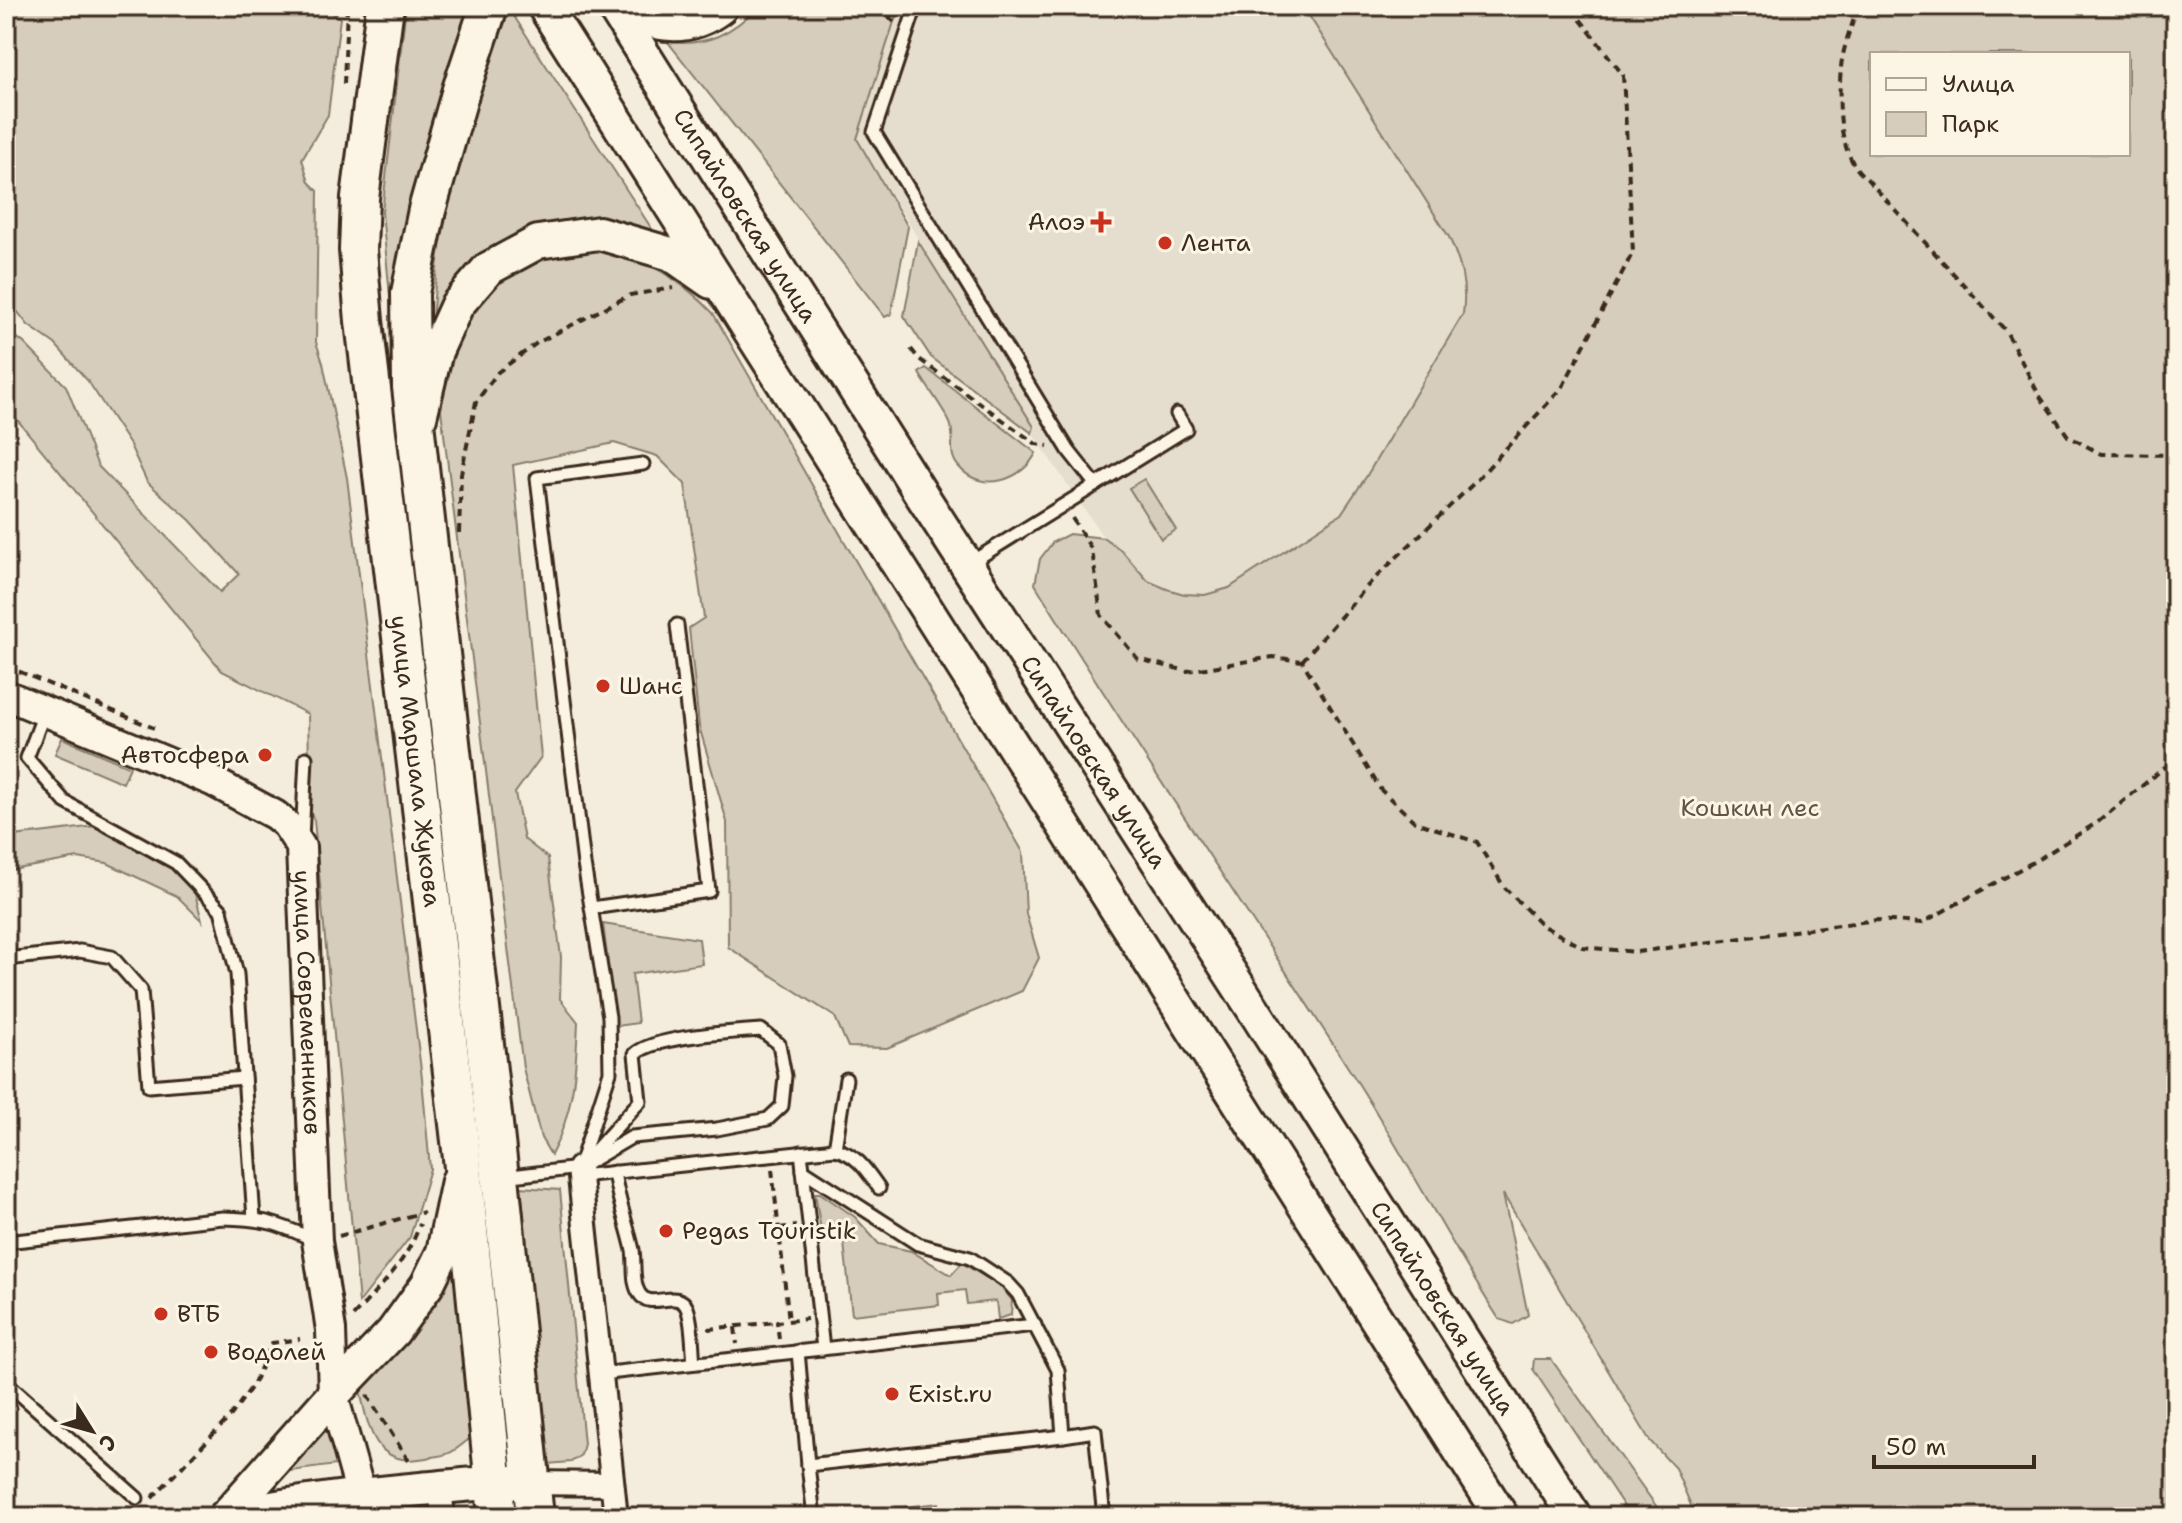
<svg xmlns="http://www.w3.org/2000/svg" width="2182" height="1523" font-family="'Shantell Sans',sans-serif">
<rect width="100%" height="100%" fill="#f4eddd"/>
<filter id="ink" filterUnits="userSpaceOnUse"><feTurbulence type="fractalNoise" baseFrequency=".0125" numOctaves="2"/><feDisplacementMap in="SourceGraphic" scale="16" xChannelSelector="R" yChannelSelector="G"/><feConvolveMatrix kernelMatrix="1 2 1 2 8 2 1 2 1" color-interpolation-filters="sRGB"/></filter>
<g filter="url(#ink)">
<!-- built -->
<polygon fill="#e5ddce" points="899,6 1303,6 1449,237 1461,263 1466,289 1463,314 1366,477 1341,514 1229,588 1205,595 1184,594 1148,581 1121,550 1104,538 1032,433 1034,427 857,139"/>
<!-- green -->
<g fill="#d6cdbd" stroke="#887c6e" stroke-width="2" fill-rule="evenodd">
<polygon points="6,6 274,6 281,10 287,6 324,6 340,18 328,115 302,159 309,182 318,191 316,342 323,363 347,478 422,1078 430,1169 410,1237 359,1303 314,820 310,812 308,714 222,671 6,406 6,329 24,343 66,386 98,466 220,592 239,574 190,520 147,482 130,445 88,381 55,344 28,325 6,297"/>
<polygon points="406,6 472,6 429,134 412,198 395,307 391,307 382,212"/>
<path d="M 759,6 L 899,6 L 857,139 L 908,227 L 891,314 L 885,317 L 668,42 C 707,47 732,33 759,6 Z"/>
<path d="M 1303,6 L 2176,6 L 2176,1517 L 1696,1517 L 1675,1468 L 1650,1441 L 1503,1194 L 1528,1315 L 1513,1324 L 1499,1319 C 1446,1237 1402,1150 1349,1069 C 1245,907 1136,748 1035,584 L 1040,559 L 1053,542 L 1069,534 L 1104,538 L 1121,550 L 1148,581 L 1167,589 L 1184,594 L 1205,595 L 1229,588 L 1341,514 L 1366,477 L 1463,314 C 1467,284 1461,264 1449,237 ZM 1872,54 L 2128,54 L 2128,154 L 1872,154 Z"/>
<path d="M 510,10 L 661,243 L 537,233 L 432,326 C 437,217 468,110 510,10 Z"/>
<polygon points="918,241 1034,427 1032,433 931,357 904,316"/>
<path d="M 593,249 C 605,252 619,253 630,257 C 662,268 690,289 713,313 L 1023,852 L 1026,914 L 1039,958 L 1022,991 L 887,1048 L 848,1047 L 835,1017 L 728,947 L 727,822 L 699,726 L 689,628 L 704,618 L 685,484 L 657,456 L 614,443 L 513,465 L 541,757 L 515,793 L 524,839 L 548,858 L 561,957 L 560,999 L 578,1022 C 576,1069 574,1113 551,1155 L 541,1138 L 523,1068 L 441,410 C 453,340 474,280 549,256 C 563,252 579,252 593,249 Z"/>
<path d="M 926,368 L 1036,453 C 1023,480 982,494 959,467 C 947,454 955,440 951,426 C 948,414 926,386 919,373 Z"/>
<polygon points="1144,479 1176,530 1161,539 1129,488"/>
<polygon points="62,738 130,767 123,783 55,754"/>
<polygon points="96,826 172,866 194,890 202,921 177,896 107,863 78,858 6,871 6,837"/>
<polygon points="603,924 699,939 702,964 632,974 638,1023 616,1026"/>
<polygon points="521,1187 560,1190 584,1444 581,1455 571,1462 547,1464"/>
<polygon points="815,1193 820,1193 855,1217 879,1244 911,1251 951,1275 962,1263 1000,1286 1012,1300 1011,1315 998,1319 996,1301 967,1304 965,1290 938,1293 939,1305 852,1315 843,1234 840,1231 821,1231"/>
<path d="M 460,1239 L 475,1434 C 450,1455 451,1455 419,1459 C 370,1466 367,1418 358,1382 Z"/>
<polygon points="1534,1359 1551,1359 1664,1517 1631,1517 1533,1369"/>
<polygon points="329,1413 337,1465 283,1472"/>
<polygon points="939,1503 940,1517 850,1517 849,1513"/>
</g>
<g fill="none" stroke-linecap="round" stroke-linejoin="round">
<!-- service casing -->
<g stroke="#3b2a1e" stroke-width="17">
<g id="service">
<polyline points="916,6 874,132 1069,451 1096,485"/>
<polyline points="970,563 1186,429 1177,414"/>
<polyline points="45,711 27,758 65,802 176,863 221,910 237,974 254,1219"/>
<polyline points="302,839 306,758"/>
<polyline points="592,908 709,891 677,625"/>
<polyline points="6,959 80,951 112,957 141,990 149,1086 244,1078"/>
<polyline points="835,1149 846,1079"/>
<polyline points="801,1152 823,1349"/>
<polyline points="579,1168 610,1072 609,1017 584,864 537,478 643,464"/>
<polyline points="803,1170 918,1244 970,1258 1008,1283 1018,1294 1058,1370 1063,1436 808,1465 814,1517"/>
<path d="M 614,1172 C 618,1200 627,1224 633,1250 C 635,1263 632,1282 639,1293 C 650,1312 678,1287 687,1308 C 693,1323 692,1347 694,1363"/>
<path d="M 580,1176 L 835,1149 C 857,1154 867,1171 879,1188"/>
<path d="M 503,1177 L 579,1168 L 632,1137 L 717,1129 L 768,1119 L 782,1106 L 785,1076 L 779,1044 L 761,1030 C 733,1032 655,1036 635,1054 L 640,1101 L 585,1162"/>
<path d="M 6,1242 L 223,1218 C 265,1219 278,1223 316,1241"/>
<polyline points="798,1351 808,1465"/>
<polyline points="600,1374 1035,1325"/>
<polyline points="6,1382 137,1498"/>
<polyline points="1063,1436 1095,1431 1104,1517"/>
</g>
</g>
<!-- minor casing -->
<g stroke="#3b2a1e" stroke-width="28">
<g id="minor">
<polyline points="579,1168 616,1517"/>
<polyline points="530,1483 612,1484"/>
<polyline points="440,1487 443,1517"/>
</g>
</g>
<!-- tertiary casing -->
<g stroke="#3b2a1e" stroke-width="34">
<g id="tertiary">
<path id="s1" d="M 6,695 L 212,781 L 275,815 L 286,824 L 301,847 L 317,1241 L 331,1330 L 333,1395 L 361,1495"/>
</g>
</g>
<!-- secondary casing -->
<g stroke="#3b2a1e" stroke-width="38">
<g id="secondary">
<polyline points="544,6 1502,1517"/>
<path id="s2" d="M 613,6 L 921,494 L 1259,1018 L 1575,1517"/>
<polyline points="420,417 436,351 457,305 488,269 538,242 599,233 671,254 711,282"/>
<polyline points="225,1517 333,1395 393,1332 427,1285 443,1252 458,1181"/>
<path d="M 225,1517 C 290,1503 355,1495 421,1489 C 454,1486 486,1482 519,1482"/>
</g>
</g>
<!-- primary casing -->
<g stroke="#3b2a1e" stroke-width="42">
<g id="primary">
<path id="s3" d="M 385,6 L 360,198 L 358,250 L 364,321 L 462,1158 L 497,1517"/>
<polyline points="489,6 461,90 427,210 410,293 411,387 500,1177 535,1517"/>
<path d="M 624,6 C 655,25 688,30 719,6"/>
</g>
</g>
<!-- path -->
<g stroke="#3b2a1e" stroke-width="4" stroke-dasharray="8 6" stroke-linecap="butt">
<polyline points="879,6 894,22"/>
<path d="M 1858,6 C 1852,26 1843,47 1841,67 C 1838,103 1837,156 1867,179 L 2006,331 L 2039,395 L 2068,436 L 2101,454 L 2176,455"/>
<polyline points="344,84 347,6"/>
<polyline points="911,349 919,359 1036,444 1048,446"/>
<polyline points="1072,518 1092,550 1101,615 1138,659 1187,671 1273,657 1302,661 1381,790 1415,822 1477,842 1504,887 1543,926 1582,947 1637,952 1876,920 1922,923 2042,857 2098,822 2176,758"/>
<polyline points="459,533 461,474 476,402 498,372 537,343 630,295 673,288"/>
<polyline points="1302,661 1371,582 1473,484 1562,388 1633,252 1623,75 1570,6"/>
<polyline points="6,666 154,728"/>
<polyline points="772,1169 789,1321"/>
<polyline points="779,1228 796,1226"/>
<polyline points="339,1236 424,1212"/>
<path d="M 353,1316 C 379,1288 407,1262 420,1224"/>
<polyline points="735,1327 737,1344"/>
<polyline points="708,1329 777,1322"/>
<polyline points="779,1339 777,1322 807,1319"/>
<polyline points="367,1395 409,1461"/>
<polyline points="152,1498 229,1418 253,1385 272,1343 300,1339"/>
</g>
<!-- service -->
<use href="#service" stroke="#fcf5e5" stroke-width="11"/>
<!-- minor -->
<use href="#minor" stroke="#fcf5e5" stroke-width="22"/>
<!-- tertiary -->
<use href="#tertiary" stroke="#fcf5e5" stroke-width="28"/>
<!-- secondary -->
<use href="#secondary" stroke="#fcf5e5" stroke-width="32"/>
<!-- primary -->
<use href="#primary" stroke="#fcf5e5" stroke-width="36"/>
</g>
</g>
<!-- markers -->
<g fill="#c8321e" stroke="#fcf5e5" stroke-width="3">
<path d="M1097 210h8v8h8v8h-8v8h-8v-8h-8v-8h8z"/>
<circle cx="1165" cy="243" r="8"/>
<circle cx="603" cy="686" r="8"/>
<circle cx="265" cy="755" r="8"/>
<circle cx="666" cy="1231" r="8"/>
<circle cx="161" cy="1314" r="8"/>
<circle cx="211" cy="1352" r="8"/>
<circle cx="892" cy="1394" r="8"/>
</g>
<g text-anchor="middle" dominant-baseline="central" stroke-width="6" stroke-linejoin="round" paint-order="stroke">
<!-- street labels -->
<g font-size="24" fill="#3b2a1e" stroke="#fcf5e5">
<text stroke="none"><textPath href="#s2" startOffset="248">Сипайловская улица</textPath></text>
<text stroke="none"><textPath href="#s3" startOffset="760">улица Маршала Жукова</textPath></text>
<text stroke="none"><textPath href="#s2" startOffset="896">Сипайловская улица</textPath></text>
<text stroke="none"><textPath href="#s1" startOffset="492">улица Современников</textPath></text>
<text stroke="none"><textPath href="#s2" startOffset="1544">Сипайловская улица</textPath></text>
</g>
<!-- poi labels -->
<g font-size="24" fill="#3b2a1e" stroke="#fcf5e5" text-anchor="start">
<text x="1085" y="222" text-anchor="end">Алоэ</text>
<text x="1181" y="243">Лента</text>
<text x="619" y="686">Шанс</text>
<text x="249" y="755" text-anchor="end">Автосфера</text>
<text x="682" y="1231">Pegas Touristik</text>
<text x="177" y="1314">ВТБ</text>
<text x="227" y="1352">Водолей</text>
<text x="908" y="1394">Exist.ru</text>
</g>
<!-- park labels -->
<g font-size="24" fill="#625346" stroke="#fcf5e5">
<text x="1750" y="808">Кошкин лес</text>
</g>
</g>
<!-- margin -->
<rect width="2182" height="1523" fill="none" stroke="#fcf5e5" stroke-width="32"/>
<rect x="16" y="16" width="2150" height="1491" fill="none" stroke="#3b2a1e" stroke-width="3" filter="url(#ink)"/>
<!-- legend -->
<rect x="1870" y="52" width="260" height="104" fill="#fcf5e5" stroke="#afa495" stroke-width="2"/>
<rect x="1886" y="78" width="40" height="12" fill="#fcf5e5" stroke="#afa495" stroke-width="2"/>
<text x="1942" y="92" font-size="24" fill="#3b2a1e">Улица</text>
<rect x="1886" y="112" width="40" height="24" fill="#d6cdbd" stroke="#afa495" stroke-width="2"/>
<text x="1942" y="132" font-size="24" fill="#3b2a1e">Парк</text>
<!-- north arrow -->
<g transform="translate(92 1431) rotate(127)" stroke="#fcf5e5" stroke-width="6" paint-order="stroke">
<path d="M0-6L14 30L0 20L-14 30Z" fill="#3b2a1e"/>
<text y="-12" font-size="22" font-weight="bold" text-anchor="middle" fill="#3b2a1e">С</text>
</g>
<!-- scale -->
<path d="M1874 1455v12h160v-12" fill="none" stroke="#3b2a1e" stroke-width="4"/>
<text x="1886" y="1455" font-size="24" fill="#3b2a1e" stroke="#fcf5e5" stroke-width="6" paint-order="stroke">50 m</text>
</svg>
